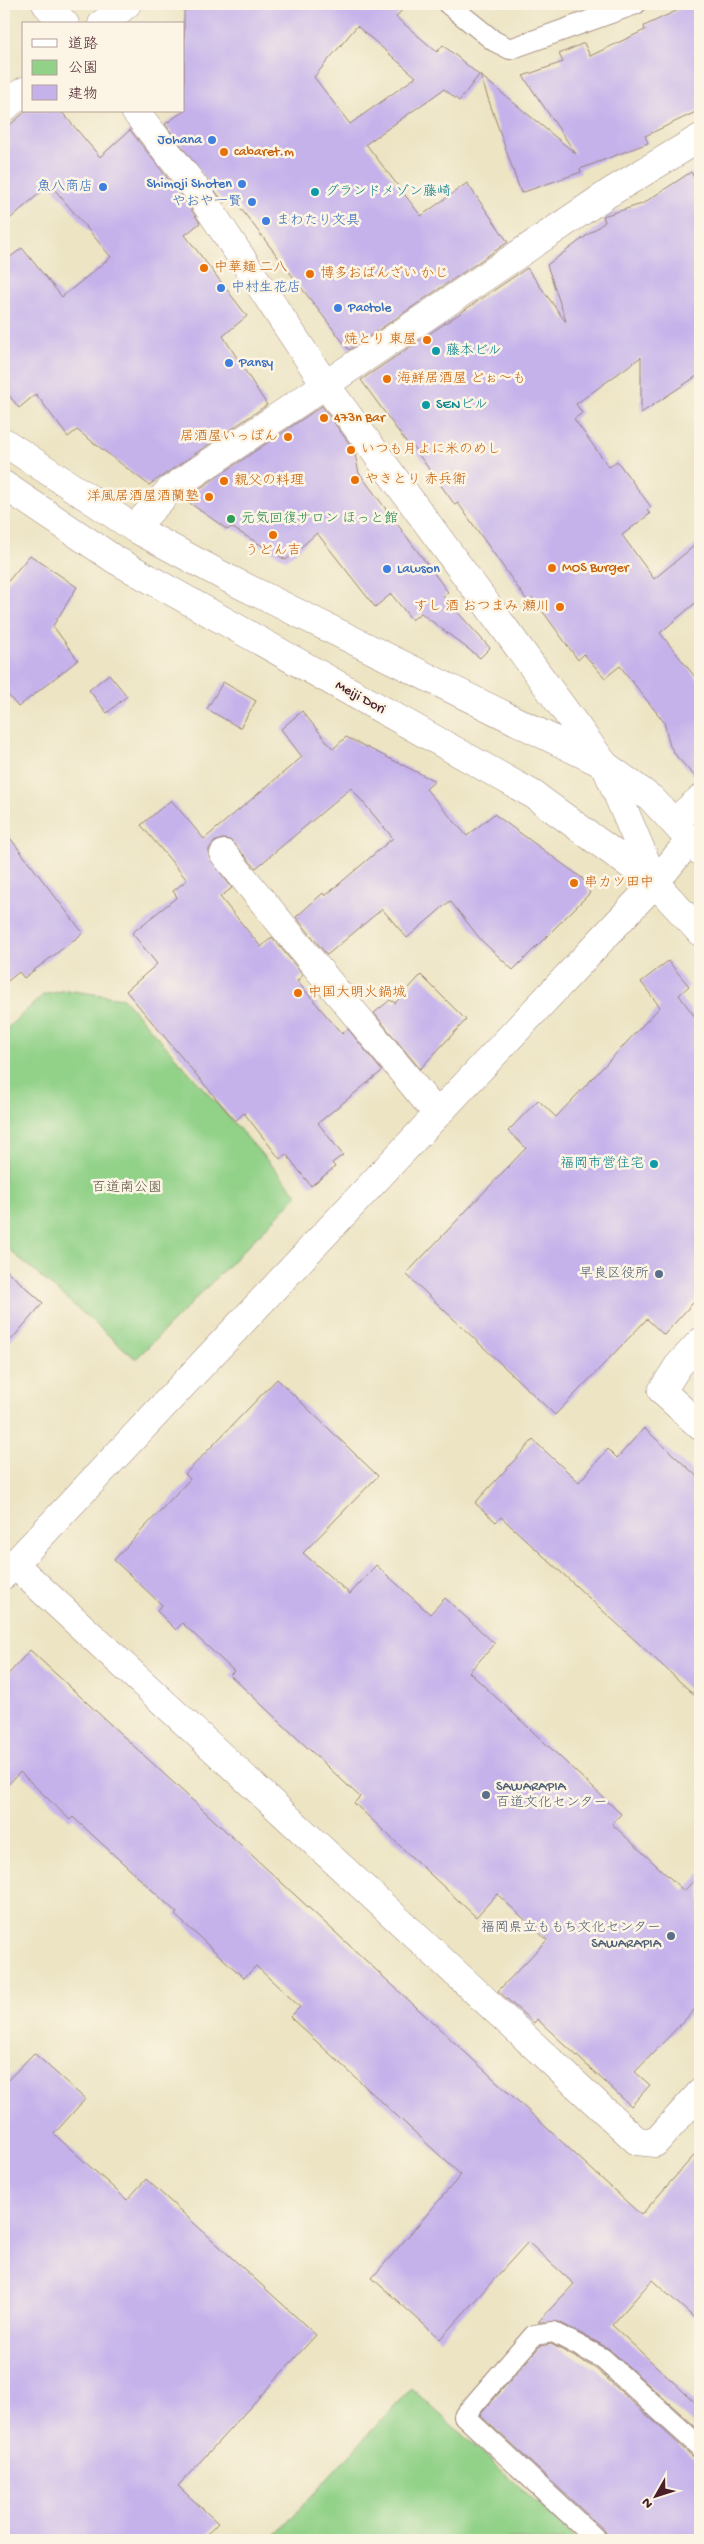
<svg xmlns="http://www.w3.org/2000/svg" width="704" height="2544" font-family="'Gochi Hand','Klee One',sans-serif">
<rect width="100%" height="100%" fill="#fcf5e5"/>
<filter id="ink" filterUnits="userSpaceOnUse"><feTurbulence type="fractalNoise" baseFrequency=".02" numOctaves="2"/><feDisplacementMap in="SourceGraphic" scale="10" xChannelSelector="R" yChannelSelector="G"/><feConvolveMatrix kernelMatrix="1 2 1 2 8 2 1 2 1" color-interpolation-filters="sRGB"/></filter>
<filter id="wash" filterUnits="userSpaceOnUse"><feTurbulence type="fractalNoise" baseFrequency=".0096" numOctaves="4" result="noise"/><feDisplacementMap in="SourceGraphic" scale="20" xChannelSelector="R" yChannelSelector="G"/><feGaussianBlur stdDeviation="1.12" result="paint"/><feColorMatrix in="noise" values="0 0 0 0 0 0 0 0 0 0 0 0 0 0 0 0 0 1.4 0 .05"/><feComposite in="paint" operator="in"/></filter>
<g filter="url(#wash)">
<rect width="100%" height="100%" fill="#ece4c3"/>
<!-- green -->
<g fill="#91d188" stroke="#6e785a">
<polygon points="66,990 123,998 298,1195 136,1359 4,1245 4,1031 43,995"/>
<polygon points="411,2388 578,2540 271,2540"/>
</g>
<g id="blocks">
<!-- building -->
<g fill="#c5b2eb" fill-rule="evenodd">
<path d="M 184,4 L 407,4 L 396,17 L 437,52 L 443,45 L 479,75 L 459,101 L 444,89 L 366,144 L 421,216 L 467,183 L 508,242 L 349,350 L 232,197 L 224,203 L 165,124 L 184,111 ZM 357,26 L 416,77 L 350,124 L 314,77 Z"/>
<polygon points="691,4 700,4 700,110 645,136 648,143 580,169 581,172 521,193 480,75 576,154 523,76 563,62 559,54 584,43 590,56 645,30 644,26"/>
<polygon points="26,111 61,111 100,157 130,130 181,195 200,223 185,235 247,316 223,336 267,405 149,485 77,430 68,437 36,394 19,408 4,389 4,262 22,248 62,297 111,257 50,184 4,224 4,130"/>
<polygon points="691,172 700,188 700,374 641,413 641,357 576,404 582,413 574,419 609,467 617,461 651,507 647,510 650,514 622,535 654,579 700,541 700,599 660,633 700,683 700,782 677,757 670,746 664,722 620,666 605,678 584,654 578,660 533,598 528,602 458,503 455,505 411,444 409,446 361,380 527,268 565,321 566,321 547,265 605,222 603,216 642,204"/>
<polygon points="322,406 354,450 359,473 448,592 443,596 490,648 480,658 421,613 412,620 391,594 375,607 317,533 286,560 231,527 228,530 184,499"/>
<polygon points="30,555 77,587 53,626 78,660 18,707 4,690 4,586"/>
<polygon points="109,674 127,696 107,713 89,690"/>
<polygon points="223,682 256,701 240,728 207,709"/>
<polygon points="302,711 333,749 346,737 435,781 426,789 467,836 494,814 582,878 590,893 513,970 482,941 450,901 407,938 382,909 327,955 296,917 323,893 325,896 393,838 351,788 256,868 230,840 222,839 214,842 209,849 209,857 232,888 220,897 261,947 272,937 303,975 297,981 342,1034 348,1029 382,1071 318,1123 343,1155 332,1163 335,1167 311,1186 286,1154 280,1159 244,1113 235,1121 126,991 157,964 132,933 177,897 173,891 187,880 141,825 171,800 204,839 302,757 281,729"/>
<polygon points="4,830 83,933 24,978 19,972 4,984"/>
<polygon points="668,961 689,986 679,995 700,1024 700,1295 664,1335 647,1319 555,1415 406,1274 526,1148 508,1131 538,1100 556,1117 660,1007 641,982"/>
<polygon points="421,975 466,1020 420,1069 374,1013 390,1000 395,1003"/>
<polygon points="4,1268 43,1303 4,1348"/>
<polygon points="277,1379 378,1476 303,1553 350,1594 376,1565 430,1614 445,1598 495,1644 469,1672 621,1814 612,1824 684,1891 700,1874 700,2004 635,2072 650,2085 631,2106 537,2019 534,2023 498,1991 547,1940 497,1894 476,1917 354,1803 360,1797 230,1675 234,1671 182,1623 176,1630 157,1611 162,1605 114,1560 190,1479 185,1474"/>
<polygon points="644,1428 700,1479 700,1700 501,1517 496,1522 475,1503 533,1440 579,1482 608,1449 617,1458"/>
<polygon points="30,1650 641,2215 700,2149 700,2323 652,2280 612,2325 700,2407 700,2431 608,2348 559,2322 538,2322 574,2284 528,2242 440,2339 372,2278 461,2175 290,2017 300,2007 256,1966 244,1978 175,1915 177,1913 73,1817 70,1820 20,1772 4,1789 4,1679"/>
<polygon points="34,2053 85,2099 54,2134 127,2200 146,2179 316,2335 178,2486 218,2523 202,2540 4,2540 4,2084"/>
<polygon points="551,2344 595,2368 692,2456 700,2459 700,2540 609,2540 605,2531 480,2415 540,2346"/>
</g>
</g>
</g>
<g filter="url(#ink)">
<use href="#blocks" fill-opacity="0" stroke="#9b8277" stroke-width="1"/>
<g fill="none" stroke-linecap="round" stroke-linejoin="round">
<!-- service casing -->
<g stroke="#9b8277" stroke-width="22">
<g id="service">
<polyline points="448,4 494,41 510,49 636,4"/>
<polyline points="597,2540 464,2416 534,2335 553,2332 602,2358 700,2447"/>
</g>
</g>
<!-- minor casing -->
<g stroke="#9b8277" stroke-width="29">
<g id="minor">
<polyline points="102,24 127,4"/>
<polyline points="4,108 24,91"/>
<polyline points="134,528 171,489 609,193 700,138"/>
<polyline points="674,822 700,799"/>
<polyline points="224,854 437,1114"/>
<polyline points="700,1342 678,1366 662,1391 700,1426"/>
<polyline points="14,1564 637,2141 655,2143 700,2093"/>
</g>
</g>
<!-- tertiary casing -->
<g stroke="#9b8277" stroke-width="29">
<g id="tertiary">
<polyline points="46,4 65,24"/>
<polyline points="135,111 194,186 325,384 605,765 655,883"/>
<polyline points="4,442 134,528 229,579 605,765 652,799 700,851"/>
<polyline points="4,485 114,559 534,795 655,883 700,932"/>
<polyline points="4,1575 655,883 690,840"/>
</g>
</g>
<!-- service -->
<use href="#service" stroke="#fff" stroke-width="20"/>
<!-- minor -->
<use href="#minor" stroke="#fff" stroke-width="28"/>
<!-- tertiary -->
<use href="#tertiary" stroke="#fff" stroke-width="28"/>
</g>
</g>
<!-- markers -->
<g fill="#3f7fe0" stroke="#fcf5e5" stroke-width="2">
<circle cx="212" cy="140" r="5"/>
<circle cx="242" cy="184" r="5"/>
<circle cx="103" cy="187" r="5"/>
<circle cx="252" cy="202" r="5"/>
<circle cx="266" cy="221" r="5"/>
<circle cx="221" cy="288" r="5"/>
<circle cx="338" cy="308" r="5"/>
<circle cx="229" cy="363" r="5"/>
<circle cx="387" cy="569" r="5"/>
</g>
<g fill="#e8710a" stroke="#fcf5e5" stroke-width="2">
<circle cx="224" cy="152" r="5"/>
<circle cx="204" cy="268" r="5"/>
<circle cx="310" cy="274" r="5"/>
<circle cx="427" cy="340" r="5"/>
<circle cx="387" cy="379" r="5"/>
<circle cx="324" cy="418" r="5"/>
<circle cx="288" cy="437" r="5"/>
<circle cx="351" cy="450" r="5"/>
<circle cx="355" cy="480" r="5"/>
<circle cx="224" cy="481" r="5"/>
<circle cx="209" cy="497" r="5"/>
<circle cx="273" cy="535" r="5"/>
<circle cx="552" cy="568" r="5"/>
<circle cx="560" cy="607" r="5"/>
<circle cx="574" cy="883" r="5"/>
<circle cx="298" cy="993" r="5"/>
</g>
<g fill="#0f9aa8" stroke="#fcf5e5" stroke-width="2">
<circle cx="315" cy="192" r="5"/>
<circle cx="436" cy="351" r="5"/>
<circle cx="426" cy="405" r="5"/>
<circle cx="654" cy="1164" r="5"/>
</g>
<circle fill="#2e9e5b" stroke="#fcf5e5" stroke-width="2" cx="231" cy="519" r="5"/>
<g fill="#5c6f8a" stroke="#fcf5e5" stroke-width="2">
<circle cx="659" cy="1274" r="5"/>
<circle cx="486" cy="1795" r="5"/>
<circle cx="671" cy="1936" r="5"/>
</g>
<g text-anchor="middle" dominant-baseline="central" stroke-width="5" stroke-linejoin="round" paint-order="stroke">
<!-- shop labels -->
<g font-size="14" fill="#366cbe" stroke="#fcf5e5" text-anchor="start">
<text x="202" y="140" text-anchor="end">Johana</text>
<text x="232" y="184" text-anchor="end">Shimoji Shoten</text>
<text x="93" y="187" text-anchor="end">魚八商店</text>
<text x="242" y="202" text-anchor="end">やおや一賢</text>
<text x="276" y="221">まわたり文具</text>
<text x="231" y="288">中村生花店</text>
<text x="348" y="308">Pactole</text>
<text x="239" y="363">Pansy</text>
<text x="397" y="569">Lawson</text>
</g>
<!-- food labels -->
<g font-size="14" fill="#c56008" stroke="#fcf5e5" text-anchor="start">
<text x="234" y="152">cabaret.m</text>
<text x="214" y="268">中華麺 二八</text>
<text x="320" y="274">博多おばんざい かじ</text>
<text x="417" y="340" text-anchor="end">焼とり 東屋</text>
<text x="397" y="379">海鮮居酒屋 どぉ〜も</text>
<text x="334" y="418">473n Bar</text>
<text x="278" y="437" text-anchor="end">居酒屋いっぽん</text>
<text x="361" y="450">いつも月よに米のめし</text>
<text x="365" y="480">やきとり 赤兵衛</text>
<text x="234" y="481">親父の料理</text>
<text x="199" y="497" text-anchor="end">洋風居酒屋酒蘭塾</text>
<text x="273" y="551" text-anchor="middle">うどん吉</text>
<text x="562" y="568">MOS Burger</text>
<text x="550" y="607" text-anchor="end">すし 酒 おつまみ 瀬川</text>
<text x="584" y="883">串カツ田中</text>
<text x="308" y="993">中国大明火鍋城</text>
</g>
<!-- culture labels -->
<g font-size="14" fill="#0d838f" stroke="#fcf5e5" text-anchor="start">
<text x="325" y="192">グランドメゾン藤崎</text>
<text x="446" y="351">藤本ビル</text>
<text x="436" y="405">SENビル</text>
<text x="644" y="1164" text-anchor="end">福岡市営住宅</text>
</g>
<!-- leisure labels -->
<g font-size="14" fill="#27864d" stroke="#fcf5e5" text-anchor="start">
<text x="241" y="519">元気回復サロン ほっと館</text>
</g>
<!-- street labels -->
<g font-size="14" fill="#4a1f2b" stroke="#fcf5e5">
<text transform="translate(360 698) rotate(29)">Meiji Dori</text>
</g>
<!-- park labels -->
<g font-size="14" fill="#5f5447" stroke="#fcf5e5">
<text x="127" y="1188">百道南公園</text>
</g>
<!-- service labels -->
<g font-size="14" fill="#4e5e75" stroke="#fcf5e5" text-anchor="end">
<text x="649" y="1274">早良区役所</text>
<text x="496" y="1787" text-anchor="start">SAWARAPIA<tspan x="496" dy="16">百道文化センター</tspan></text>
<text x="661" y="1928">福岡県立ももち文化センター<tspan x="661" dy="16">SAWARAPIA</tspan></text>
</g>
</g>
<!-- margin -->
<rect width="704" height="2544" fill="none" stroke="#fcf5e5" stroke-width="20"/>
<!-- legend -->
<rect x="22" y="22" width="162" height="90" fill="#fcf5e5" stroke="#b59f9b"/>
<rect x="32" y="39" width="25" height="8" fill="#ffffff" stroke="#b59f9b"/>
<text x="68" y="48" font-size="15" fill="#4a1f2b">道路</text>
<rect x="32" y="60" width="25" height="15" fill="#91d188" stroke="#b59f9b"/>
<text x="68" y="72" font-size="15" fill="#4a1f2b">公園</text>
<rect x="32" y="85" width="25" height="15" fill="#c5b2eb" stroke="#b59f9b"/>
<text x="68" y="98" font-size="15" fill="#4a1f2b">建物</text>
<!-- north arrow -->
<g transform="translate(656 2496) rotate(231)" stroke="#fcf5e5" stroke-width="4" paint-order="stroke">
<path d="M0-4L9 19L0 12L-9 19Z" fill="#4a1f2b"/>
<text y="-8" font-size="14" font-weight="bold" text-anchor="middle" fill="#4a1f2b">N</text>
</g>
</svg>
